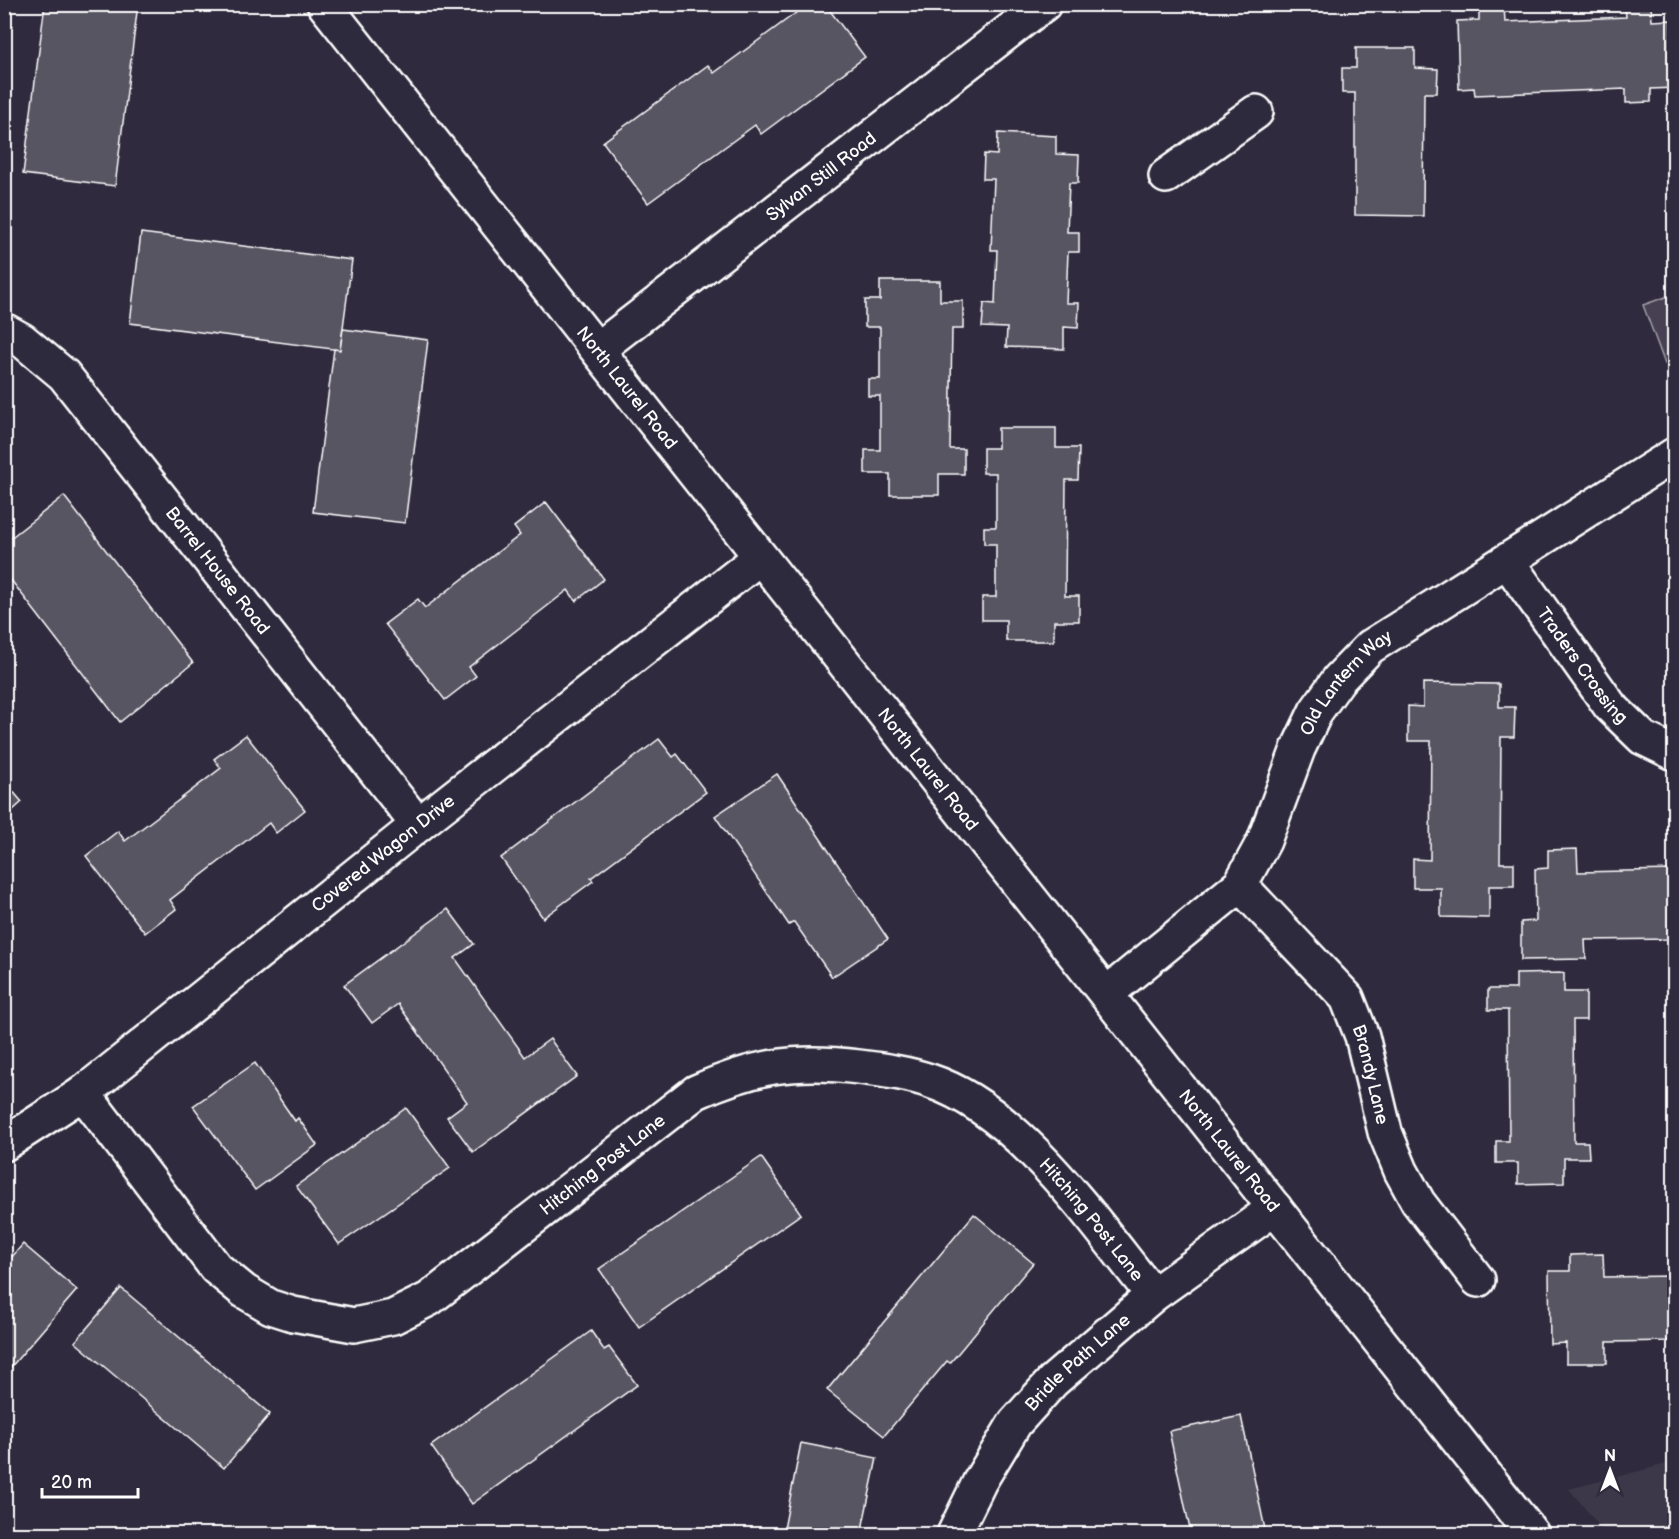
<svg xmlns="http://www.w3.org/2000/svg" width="1679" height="1539" font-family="'Balsamiq Sans',sans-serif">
<rect width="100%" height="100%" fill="#2f2a3d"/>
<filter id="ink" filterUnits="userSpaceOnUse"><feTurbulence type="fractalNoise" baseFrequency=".0167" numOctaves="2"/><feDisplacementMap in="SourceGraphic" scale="12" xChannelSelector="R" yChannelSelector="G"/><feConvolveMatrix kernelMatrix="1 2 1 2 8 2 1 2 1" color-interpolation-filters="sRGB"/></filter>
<g filter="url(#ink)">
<!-- built -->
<polygon fill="#3c3749" points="1674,1462 1674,1534 1606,1534 1569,1489"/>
<!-- green -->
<polygon fill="#464152" stroke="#a2a0a8" stroke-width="1.5" points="1674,294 1674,361 1665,364 1643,305"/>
<!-- building -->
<g fill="#595564" stroke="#fff" stroke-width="1.5">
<polygon points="45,4 138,4 115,186 23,174"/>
<polygon points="808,4 825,4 865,57 761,134 755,125 648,203 603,142 708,65 714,73"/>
<polygon points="1504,6 1505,22 1626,17 1625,8 1651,6 1652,21 1671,20 1674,88 1651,89 1651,102 1626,103 1626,89 1475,95 1474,88 1459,89 1457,21 1479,20 1479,8"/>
<polygon points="1356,48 1415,48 1415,68 1438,69 1437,93 1424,93 1423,216 1355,215 1355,93 1342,93 1342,68 1356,68"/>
<polygon points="998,133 1056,136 1056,154 1079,155 1078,183 1069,183 1067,232 1079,232 1079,252 1068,252 1066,303 1079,303 1078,328 1064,327 1064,349 1006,347 1007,328 982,327 984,303 995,304 997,250 991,250 994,179 983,179 984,154 997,155"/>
<polygon points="141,233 352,260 340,350 130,323"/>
<polygon points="880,281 940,281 940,301 963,301 963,329 952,329 950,449 964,449 964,474 939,474 939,495 890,495 890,474 865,474 865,450 880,450 880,396 868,396 868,379 880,379 880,327 865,327 865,300 880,300"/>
<polygon points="343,329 428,340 405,523 313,512 334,349 340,350"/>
<polygon points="998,428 1056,428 1056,448 1079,448 1078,480 1066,480 1065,596 1079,596 1079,621 1054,621 1054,641 1006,641 1006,620 982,620 982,597 996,597 996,544 984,544 984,527 996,527 996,473 983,473 983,448 998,448"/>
<polygon points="64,496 193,663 120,722 4,571 4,543"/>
<polygon points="546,502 604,579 576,601 568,590 469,667 476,676 445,700 385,624 418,599 425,608 520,535 514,527"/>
<polygon points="1423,683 1499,684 1499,707 1515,707 1514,737 1501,737 1500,863 1514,863 1514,886 1489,886 1489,918 1441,917 1441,888 1413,888 1413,859 1430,860 1431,741 1408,741 1408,706 1423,707"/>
<polygon points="246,735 305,810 276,833 269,823 170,900 176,909 145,933 86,856 118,831 125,841 221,768 214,759"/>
<polygon points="659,739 673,757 677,754 706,792 591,878 593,881 543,918 501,858"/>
<polygon points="777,774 888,939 832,977 794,922 789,925 715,816"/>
<polygon points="4,781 22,802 4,818"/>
<polygon points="1577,849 1578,872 1674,870 1674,939 1585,940 1586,959 1521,960 1521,922 1536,921 1535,869 1548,868 1548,850"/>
<polygon points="448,909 474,944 455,958 525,1057 550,1039 577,1076 473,1152 447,1117 467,1102 398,1004 372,1023 344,985"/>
<polygon points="1564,973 1564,992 1586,992 1586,1020 1573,1020 1574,1142 1588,1142 1589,1158 1564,1158 1564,1183 1518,1184 1518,1163 1496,1163 1496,1141 1509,1141 1508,1010 1488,1010 1488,989 1516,989 1516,974"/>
<polygon points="255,1063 295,1121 298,1118 317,1145 255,1190 193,1106"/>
<polygon points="406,1108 450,1168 339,1244 296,1186"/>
<polygon points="761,1157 801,1214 639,1327 599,1269"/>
<polygon points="974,1214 1033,1263 950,1363 947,1361 884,1436 827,1390"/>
<polygon points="23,1244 77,1290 4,1375 4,1266"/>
<polygon points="1603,1254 1604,1277 1674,1276 1674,1341 1607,1342 1607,1363 1566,1363 1566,1343 1550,1344 1549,1271 1570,1271 1570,1255"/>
<polygon points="121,1288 270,1414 224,1468 75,1342"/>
<polygon points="591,1331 604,1350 609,1347 637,1385 472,1504 431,1446"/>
<polygon points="1241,1416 1266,1534 1191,1534 1169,1431"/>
<polygon points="801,1443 877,1458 861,1534 783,1534"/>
</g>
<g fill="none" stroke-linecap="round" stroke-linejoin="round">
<!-- minor casing -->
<g stroke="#fff" stroke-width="38">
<g id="minor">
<path id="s1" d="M 324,4 L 1532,1534"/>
<polyline points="1166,176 1256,112"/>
<path id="s2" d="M 4,330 L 22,340 L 64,375 L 418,825"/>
<path id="s3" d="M 598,349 L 1044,4"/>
<path id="s4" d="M 1507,561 L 1610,706 L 1643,738 L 1674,753"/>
<path id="s5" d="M 1240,885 L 1347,998 L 1362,1036 L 1385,1132 L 1401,1171 L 1418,1202 L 1478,1280"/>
<path id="s6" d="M 1106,994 L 1240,885 L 1264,841 L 1298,749 L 1316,711 L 1339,679 L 1370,647 L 1674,455"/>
<path id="s7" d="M 83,1093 L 216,1268 L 244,1291 L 271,1307 L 293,1314 L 354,1325 L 393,1317 L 429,1299 L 696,1092 C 755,1066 794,1059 859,1067 C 883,1070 907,1073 930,1081 C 1019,1110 1095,1224 1153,1295"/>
<path id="s8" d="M 4,1144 L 83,1093 L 418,825 L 759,558"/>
<path id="s9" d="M 954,1534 L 980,1481 L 1015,1423 L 1053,1381 L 1153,1295 L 1275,1208"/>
</g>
</g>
<!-- minor -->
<use href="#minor" stroke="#2f2a3d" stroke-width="33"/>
</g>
</g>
<g text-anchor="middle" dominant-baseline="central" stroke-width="5" stroke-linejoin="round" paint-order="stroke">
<!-- street labels -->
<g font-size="18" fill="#fff" stroke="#2f2a3d">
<text stroke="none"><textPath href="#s3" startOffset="282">Sylvan Still Road</textPath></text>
<text stroke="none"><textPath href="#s1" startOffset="489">North Laurel Road</textPath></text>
<text stroke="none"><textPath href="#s2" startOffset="324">Barrel House Road</textPath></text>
<text stroke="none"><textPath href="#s4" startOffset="129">Traders Crossing</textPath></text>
<text stroke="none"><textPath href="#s6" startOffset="404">Old Lantern Way</textPath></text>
<text stroke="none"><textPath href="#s1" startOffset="975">North Laurel Road</textPath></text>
<text stroke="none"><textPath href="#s8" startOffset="478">Covered Wagon Drive</textPath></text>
<text stroke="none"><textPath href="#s5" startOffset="236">Brandy Lane</textPath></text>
<text stroke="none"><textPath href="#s1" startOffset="1461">North Laurel Road</textPath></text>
<text stroke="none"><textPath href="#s7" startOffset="672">Hitching Post Lane</textPath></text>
<text stroke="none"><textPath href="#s7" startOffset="1246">Hitching Post Lane</textPath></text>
<text stroke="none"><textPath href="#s9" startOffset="214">Bridle Path Lane</textPath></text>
</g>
</g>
<!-- margin -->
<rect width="1679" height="1539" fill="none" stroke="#2f2a3d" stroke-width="24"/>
<rect x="12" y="12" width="1655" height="1515" fill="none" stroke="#fff" stroke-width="2" filter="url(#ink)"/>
<!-- north arrow -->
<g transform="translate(1610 1470)" stroke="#2f2a3d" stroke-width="4.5" paint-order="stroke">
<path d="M0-4.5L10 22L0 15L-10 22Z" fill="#ffffff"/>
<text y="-9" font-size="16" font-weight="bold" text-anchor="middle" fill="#ffffff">N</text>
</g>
<!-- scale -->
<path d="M42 1488v9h96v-9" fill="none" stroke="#ffffff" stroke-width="3"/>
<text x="51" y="1488" font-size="18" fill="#ffffff" stroke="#2f2a3d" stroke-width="4.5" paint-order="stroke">20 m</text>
</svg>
